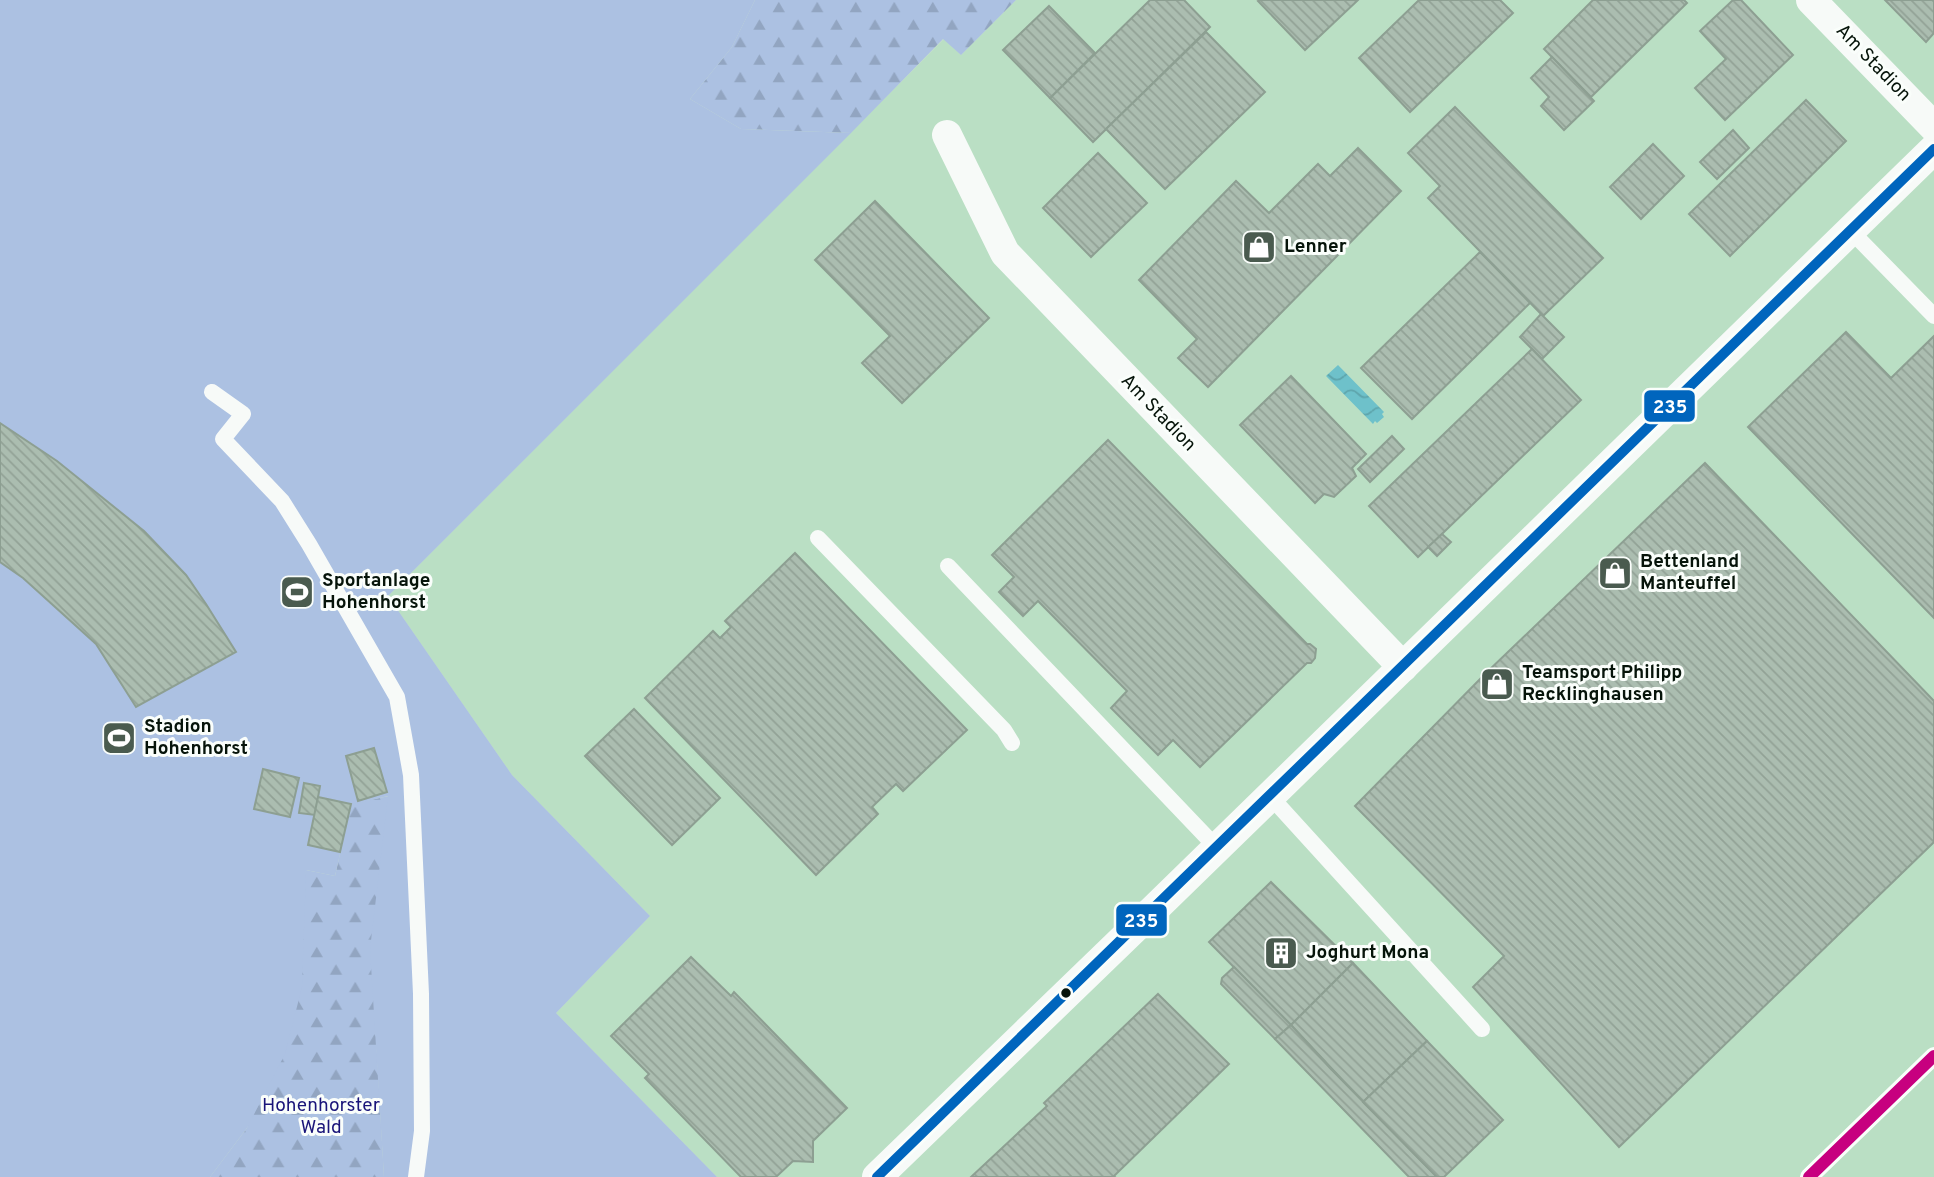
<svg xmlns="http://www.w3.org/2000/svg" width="1934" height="1177" font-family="Overpass,sans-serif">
<defs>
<pattern id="forest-firs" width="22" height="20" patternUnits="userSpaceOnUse" patternTransform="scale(1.75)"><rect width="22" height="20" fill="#acc1e2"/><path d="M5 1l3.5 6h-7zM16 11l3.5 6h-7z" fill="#92a5c1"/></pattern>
<pattern id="water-waves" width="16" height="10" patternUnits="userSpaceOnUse" patternTransform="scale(1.75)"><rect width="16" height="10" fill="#6ec1ca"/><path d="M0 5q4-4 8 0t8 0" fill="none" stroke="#5ea5ac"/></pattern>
<pattern id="building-back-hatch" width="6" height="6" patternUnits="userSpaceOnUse" patternTransform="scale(1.75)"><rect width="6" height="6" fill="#abbdb0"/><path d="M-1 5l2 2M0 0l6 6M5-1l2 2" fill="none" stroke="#92a296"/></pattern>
</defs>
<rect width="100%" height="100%" fill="#c8dfce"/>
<!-- built -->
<polygon fill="#badfc4" points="1016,0 1934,0 1934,1177 717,1177 556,1013 650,916 512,775 388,596 944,39 961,55"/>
<!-- forest -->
<g fill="url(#forest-firs)">
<polygon points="755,0 1016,0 961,55 943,39 851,133 741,129 690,99 732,47"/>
<polygon points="389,796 371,949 384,1177 210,1177 247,1128 306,870 335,876 351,804"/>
</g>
<!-- green -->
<polygon fill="#acc1e2" points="0,0 755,0 732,47 690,99 741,129 851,133 388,596 512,775 650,916 556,1013 717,1177 384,1177 370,949 388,796 351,805 335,876 306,870 302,987 285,1054 247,1128 210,1177 0,1177"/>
<!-- water -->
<polygon fill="url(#water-waves)" points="1338,365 1384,412 1382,414 1384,417 1377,423 1375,421 1373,424 1326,376"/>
<!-- building -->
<g fill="url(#building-back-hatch)" stroke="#8d9f92" stroke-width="2">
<polygon points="1150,0 1184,0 1210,27 1093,142 1050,98"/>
<polygon points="1260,0 1358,0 1305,50 1258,1"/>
<polygon points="1419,0 1500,0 1513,13 1410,112 1359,58"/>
<polygon points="1593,0 1684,0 1687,3 1591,97 1544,49"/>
<polygon points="1733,0 1741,0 1793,55 1725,120 1695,88 1726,59 1700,31"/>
<polygon points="1885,0 1934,0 1934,33 1926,42"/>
<polygon points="1049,6 1095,53 1050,98 1003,50"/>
<polygon points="1206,32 1265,92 1165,189 1106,129"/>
<polygon points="1552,57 1594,101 1564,130 1541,106 1549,97 1531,78"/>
<polygon points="1806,100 1846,141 1730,256 1689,214"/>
<polygon points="1455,107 1603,258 1543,316 1428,198 1440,186 1408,153"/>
<polygon points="1733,130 1749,148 1717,179 1700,162"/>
<polygon points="1653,144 1684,176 1641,219 1610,187"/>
<polygon points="1358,148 1401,191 1208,387 1178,358 1197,339 1139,280 1236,181 1269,213 1318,164 1330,176"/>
<polygon points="1098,153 1147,203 1091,257 1043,208"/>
<polygon points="875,201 989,318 902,403 862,363 890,336 815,260"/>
<polygon points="1480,252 1530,303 1412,419 1361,368"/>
<polygon points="1541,314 1564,337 1542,359 1520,337"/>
<polygon points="1846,332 1891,378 1934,336 1934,618 1748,427"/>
<polygon points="1532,349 1581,400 1418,557 1369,506"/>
<polygon points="1291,376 1366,454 1352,468 1356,476 1334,497 1324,494 1315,503 1240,425"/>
<polygon points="0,423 57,461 144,531 186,575 206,604 236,652 136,707 96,644 23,578 0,562"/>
<polygon points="1392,436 1404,449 1370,482 1358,469"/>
<polygon points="1108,440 1307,644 1310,644 1316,649 1315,658 1311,663 1307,663 1200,767 1173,740 1158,755 1111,708 1127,691 1038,601 1023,616 999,592 1014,577 992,555"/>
<polygon points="1705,463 1934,701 1934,842 1619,1147 1473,987 1504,956 1355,806 1485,674"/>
<polygon points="1442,534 1451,542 1437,556 1428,547"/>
<polygon points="795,553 967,730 903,791 896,784 872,807 878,814 816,875 645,698 713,631 720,638 731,627 725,621"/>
<polygon points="634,709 720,798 672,845 585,756"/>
<polygon points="374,748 387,792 358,801 346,756"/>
<polygon points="263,769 299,778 290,817 254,809"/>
<polygon points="304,783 320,786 315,815 299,813"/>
<polygon points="318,797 351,804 340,852 308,845"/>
<polygon points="1271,882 1353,963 1291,1025 1209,942"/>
<polygon points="691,957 731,996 734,992 847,1108 813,1141 813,1162 793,1161 776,1177 741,1177 645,1078 649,1074 611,1036"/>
<polygon points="1353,963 1427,1041 1363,1102 1291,1025"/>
<polygon points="1234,967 1291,1025 1275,1039 1221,984 1222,978"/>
<polygon points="1158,994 1229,1064 1114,1176 1115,1177 971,1177 1047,1106 1044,1103"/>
<polygon points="1291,1025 1331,1069 1437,1177 1409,1177 1275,1039"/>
<polygon points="1427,1041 1503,1120 1444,1177 1437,1177 1363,1102"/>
</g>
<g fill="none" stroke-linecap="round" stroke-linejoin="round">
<!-- service -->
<g stroke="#f7faf8" stroke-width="16">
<polyline points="1850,230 1934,316"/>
<polyline points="212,392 243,414 223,439 282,501 309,544 397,697 411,775 421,994 422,1131 416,1177"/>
<polyline points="818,538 1004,730 1012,743"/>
<polyline points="948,566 1217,848"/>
<polyline points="1270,796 1482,1029"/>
</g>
<!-- minor -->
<g stroke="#f7faf8" stroke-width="30">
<polyline points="1811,0 1934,127"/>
<polyline points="947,135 1005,253 1403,667"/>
<polyline points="877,1177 1144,919 1934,149"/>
</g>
<!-- bus-1 casing -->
<g stroke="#fafefb" stroke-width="16">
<polyline id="bus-1" points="877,1177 1934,149"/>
</g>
<!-- bus-1 -->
<use href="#bus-1" stroke="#0065bd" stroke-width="10"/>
<!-- rail-1 casing -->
<g stroke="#fafefb" stroke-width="18">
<polyline id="rail-1" points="1809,1177 1934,1056"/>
</g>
<!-- rail-1 -->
<use href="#rail-1" stroke="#c7007f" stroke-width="12"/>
</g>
<!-- icons -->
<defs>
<g id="shop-square" transform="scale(1.75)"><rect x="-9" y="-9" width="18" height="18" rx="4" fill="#4a5b4f" stroke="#fafefb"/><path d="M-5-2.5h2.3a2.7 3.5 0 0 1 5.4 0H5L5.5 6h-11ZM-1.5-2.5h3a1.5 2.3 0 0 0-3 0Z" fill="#fff"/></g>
<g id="stadium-square" transform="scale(1.75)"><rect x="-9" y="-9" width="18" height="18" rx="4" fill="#4a5b4f" stroke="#fafefb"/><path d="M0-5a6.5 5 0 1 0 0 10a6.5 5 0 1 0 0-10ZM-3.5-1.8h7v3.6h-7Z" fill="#fff"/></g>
<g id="building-square" transform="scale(1.75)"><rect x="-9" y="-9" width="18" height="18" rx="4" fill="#4a5b4f" stroke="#fafefb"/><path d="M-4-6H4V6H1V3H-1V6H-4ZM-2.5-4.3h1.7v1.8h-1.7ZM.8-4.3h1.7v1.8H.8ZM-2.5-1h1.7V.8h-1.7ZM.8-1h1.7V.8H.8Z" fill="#fff"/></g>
</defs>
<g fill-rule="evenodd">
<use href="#shop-square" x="1259" y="247"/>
<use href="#shop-square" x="1615" y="573"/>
<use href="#stadium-square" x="297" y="592"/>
<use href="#shop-square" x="1497" y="684"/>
<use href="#stadium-square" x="119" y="738"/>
<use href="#building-square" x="1281" y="953"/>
</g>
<!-- markers -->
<circle fill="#06140a" stroke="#fafefb" stroke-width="2.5" cx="1066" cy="993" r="6"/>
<g text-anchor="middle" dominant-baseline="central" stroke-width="6" stroke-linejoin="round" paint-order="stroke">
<!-- street labels -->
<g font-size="19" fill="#06140a" stroke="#fafefb">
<text transform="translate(1873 63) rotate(46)">Am Stadion</text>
<text transform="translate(1158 413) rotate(46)">Am Stadion</text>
</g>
<!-- poi labels -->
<g font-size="19" font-weight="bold" fill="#06140a" stroke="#fafefb" text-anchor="start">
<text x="1284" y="247">Lenner</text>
<text x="1640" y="562">Bettenland<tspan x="1640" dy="22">Manteuffel</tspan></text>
<text x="322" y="581">Sportanlage<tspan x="322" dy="22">Hohenhorst</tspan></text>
<text x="1522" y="673">Teamsport Philipp<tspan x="1522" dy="22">Recklinghausen</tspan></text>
<text x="144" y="727">Stadion<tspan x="144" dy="22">Hohenhorst</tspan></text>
<text x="1306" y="953">Joghurt Mona</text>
</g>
<!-- park labels -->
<g font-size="19" fill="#1a1579" stroke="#fafefb">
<text x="321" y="1106">Hohenhorster<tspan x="321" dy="22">Wald</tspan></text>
</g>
</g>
<g stroke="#fafefb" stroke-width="2.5">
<rect x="1643" y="389" width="53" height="34" rx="7" fill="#0065bd"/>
<rect x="1115" y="903" width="53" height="34" rx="7" fill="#0065bd"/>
</g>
<g font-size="19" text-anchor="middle" font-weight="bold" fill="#fff">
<text x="1670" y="413">235</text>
<text x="1141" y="927">235</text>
</g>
</svg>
